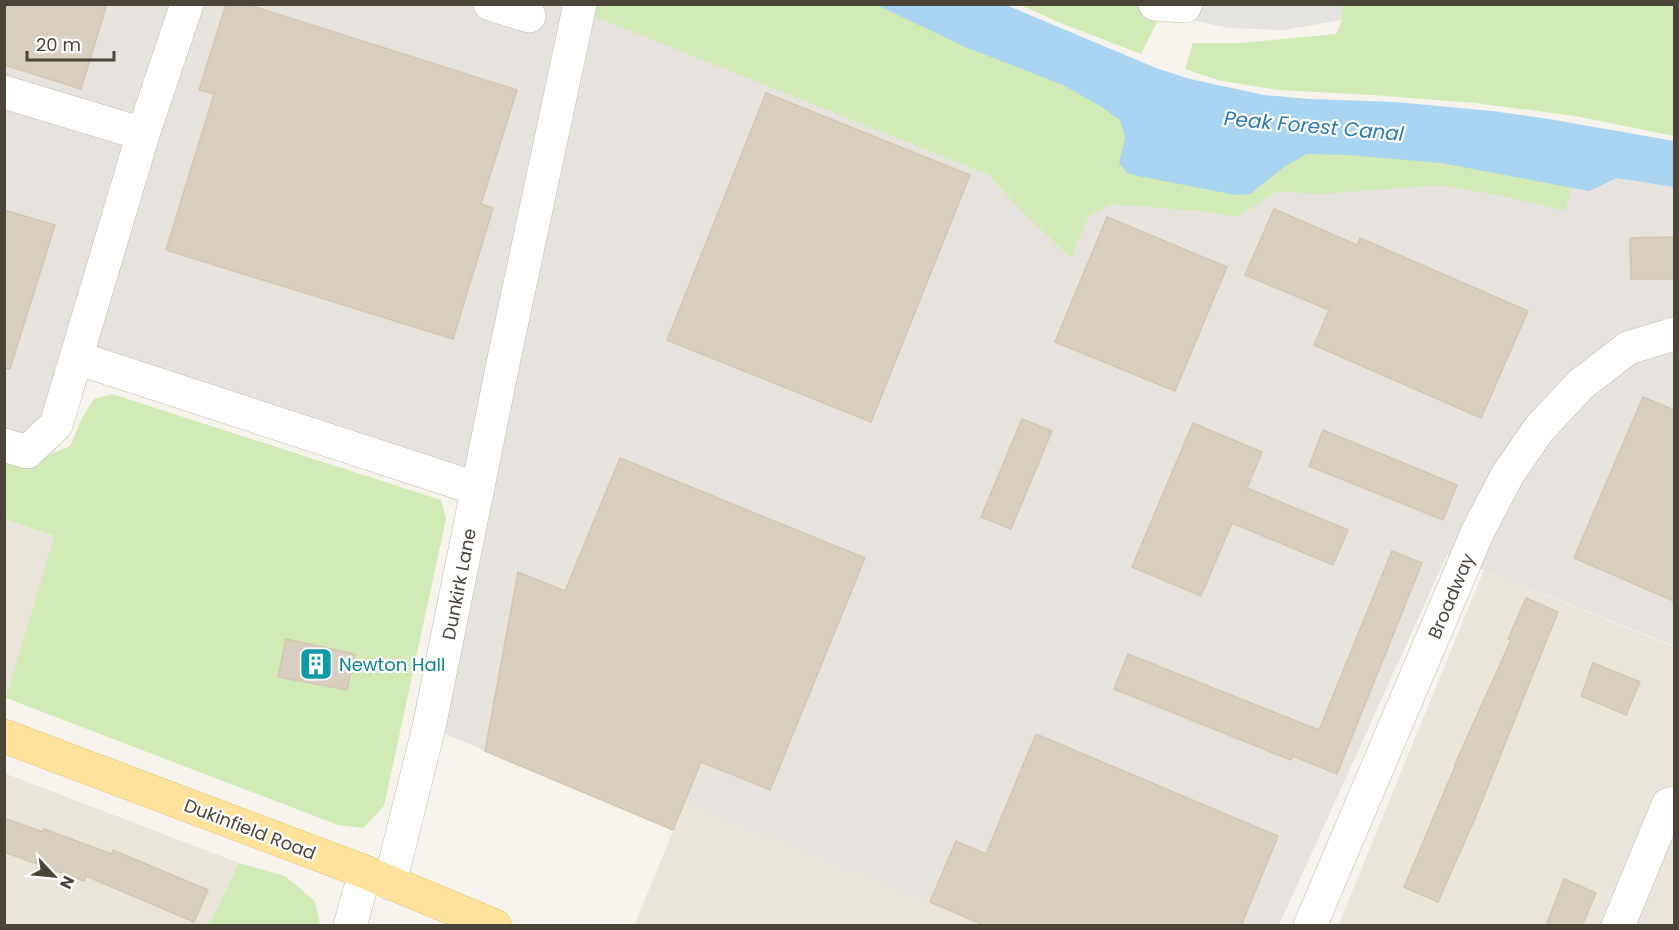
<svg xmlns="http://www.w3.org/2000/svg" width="1679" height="930" font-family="Poppins,sans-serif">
<rect width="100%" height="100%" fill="#f6f3ec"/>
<!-- residential -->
<g fill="#eae5da">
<polygon points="5,519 54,536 5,703"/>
<polygon points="1484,570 1674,647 1674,925 1338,926"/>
<polygon points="4,773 239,863 209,925 5,925"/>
<polygon points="685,802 930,902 986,925 634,926"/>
</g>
<!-- industrial -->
<polygon fill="#e6e2dd" points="4,5 939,5 1096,76 1674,166 1674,646 1447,555 1279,925 986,925 685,802 673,830 429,727 478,490 77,358 56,425 5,445"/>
<!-- green -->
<g fill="#d2eab5">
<polygon points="580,4 939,5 1096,76 1582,150 1565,211 1508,197 1442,185 1319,194 1277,191 1238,217 1200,211 1112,204 1089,216 1071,258 1019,208 989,175 579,10"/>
<polygon points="1184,4 1161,14 1141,54 1058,22 1021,5"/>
<polygon points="1342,5 1674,5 1674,136 1575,116 1475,103 1373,95 1277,90 1218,80 1185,69 1193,43 1241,43 1336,34 1342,20"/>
<polygon points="112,394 441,500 446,519 384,806 363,828 338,825 6,698 54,536 5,519 5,464 35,461 70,446 82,418 94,399"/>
<polygon points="239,863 285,876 315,901 320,925 209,925"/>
</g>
<!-- parking -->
<polygon fill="#e5e3e0" points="1184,5 1342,5 1342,20 1283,30 1229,28 1187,19"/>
<!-- water -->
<polygon fill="#a9d4f2" points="877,5 1006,5 1156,68 1190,79 1264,95 1309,99 1395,102 1492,111 1549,119 1674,141 1674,187 1617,178 1589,191 1441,163 1349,155 1307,154 1284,167 1250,194 1236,195 1143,177 1127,173 1119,163 1125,138 1120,120 1100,106 1063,85 965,47"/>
<!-- building -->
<g fill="#d8cfc1" stroke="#d3c7b4" stroke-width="1.5">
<polygon points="4,4 107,4 81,89 4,65"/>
<polygon points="226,4 246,4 517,90 481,204 493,208 453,339 166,250 214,94 199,90"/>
<polygon points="766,93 970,175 871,422 667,340"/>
<polygon points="1274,209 1357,245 1360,238 1528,311 1481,418 1314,345 1329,310 1245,275"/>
<polygon points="4,210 55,225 10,369 4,368"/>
<polygon points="1107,217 1227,267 1175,391 1055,342"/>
<polygon points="1674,237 1674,279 1631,279 1630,238"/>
<polygon points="1643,397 1674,410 1674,601 1574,558"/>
<polygon points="1022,419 1052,431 1011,529 981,517"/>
<polygon points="1193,423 1262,452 1247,488 1348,530 1333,565 1232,523 1201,596 1132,567"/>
<polygon points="1323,430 1457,485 1443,520 1309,466"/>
<polygon points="620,458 865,558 770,790 701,762 673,830 485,751 518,572 565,591"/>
<polygon points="1392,551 1422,563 1337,774 1293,756 1291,760 1114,689 1128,654 1319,730"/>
<polygon points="1526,598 1558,612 1476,816 1438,902 1404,887 1456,764 1455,764 1511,640 1508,639"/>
<polygon points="286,639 355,654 347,690 278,677"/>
<polygon points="1593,663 1640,682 1626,715 1581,696"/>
<polygon points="1036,734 1278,836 1241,926 986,926 930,902 956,841 986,854"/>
<polygon points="4,818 43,832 44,829 112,854 113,850 208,890 194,922 86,876 84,881 4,852"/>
<polygon points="1564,879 1596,893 1582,926 1546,926"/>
</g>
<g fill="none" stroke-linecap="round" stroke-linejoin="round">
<!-- minor casing -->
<g stroke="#c2bbae" stroke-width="34">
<g id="minor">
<polyline points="490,4 529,16"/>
<polyline points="1155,4 1185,6"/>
<polyline points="4,92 143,134"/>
<polyline points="77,358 478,489"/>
<polyline points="4,445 27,452 56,425 143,134 187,4"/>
<polyline points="390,883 429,727 505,354 580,4"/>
<polyline points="350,926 365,872"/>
<polyline points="1310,926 1478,531 1508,474 1539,429 1580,385 1628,348 1674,334"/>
<polyline points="1618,926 1668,805 1674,803"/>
</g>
</g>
<!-- major casing -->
<g stroke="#e6c16a" stroke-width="34">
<polyline id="major" points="4,736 365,872 495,926"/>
</g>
<!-- minor -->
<use href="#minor" stroke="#fff" stroke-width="33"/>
<!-- major -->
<use href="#major" stroke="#ffe39c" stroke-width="33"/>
</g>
<!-- icons -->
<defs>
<g id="building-square" transform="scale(1.725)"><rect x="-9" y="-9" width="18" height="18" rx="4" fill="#0f9aa8" stroke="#fff"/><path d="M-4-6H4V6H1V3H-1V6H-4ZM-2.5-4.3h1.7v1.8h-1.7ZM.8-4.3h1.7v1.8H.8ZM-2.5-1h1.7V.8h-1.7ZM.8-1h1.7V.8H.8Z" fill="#fff"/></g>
</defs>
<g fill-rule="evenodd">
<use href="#building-square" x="316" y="664"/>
</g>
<g text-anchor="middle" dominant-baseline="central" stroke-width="4.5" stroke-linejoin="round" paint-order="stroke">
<!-- street labels -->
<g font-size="18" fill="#4b4439" stroke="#fff">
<text transform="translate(459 584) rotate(-79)">Dunkirk Lane</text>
<text transform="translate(1451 596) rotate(-67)">Broadway</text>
<text transform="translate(250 829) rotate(21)">Dukinfield Road</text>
</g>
<!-- culture labels -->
<g font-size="18" fill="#0d838f" stroke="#fff" text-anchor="start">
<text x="339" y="664">Newton Hall</text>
</g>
<!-- water labels -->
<g font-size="20" font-style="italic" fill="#2e7ab2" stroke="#fff">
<text transform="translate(1314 126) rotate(5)">Peak Forest Canal</text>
</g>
</g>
<!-- border -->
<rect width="1679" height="930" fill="none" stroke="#4b4439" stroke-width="12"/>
<!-- north arrow -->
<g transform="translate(54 876) rotate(116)" stroke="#ffffff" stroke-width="4.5" paint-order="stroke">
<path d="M0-4.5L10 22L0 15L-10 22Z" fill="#4b4439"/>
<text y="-9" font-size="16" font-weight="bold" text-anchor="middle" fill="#4b4439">N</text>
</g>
<!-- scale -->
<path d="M27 51v9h87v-9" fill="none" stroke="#4b4439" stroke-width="3"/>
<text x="36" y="51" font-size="18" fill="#4b4439" stroke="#ffffff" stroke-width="4.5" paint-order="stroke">20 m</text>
</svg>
